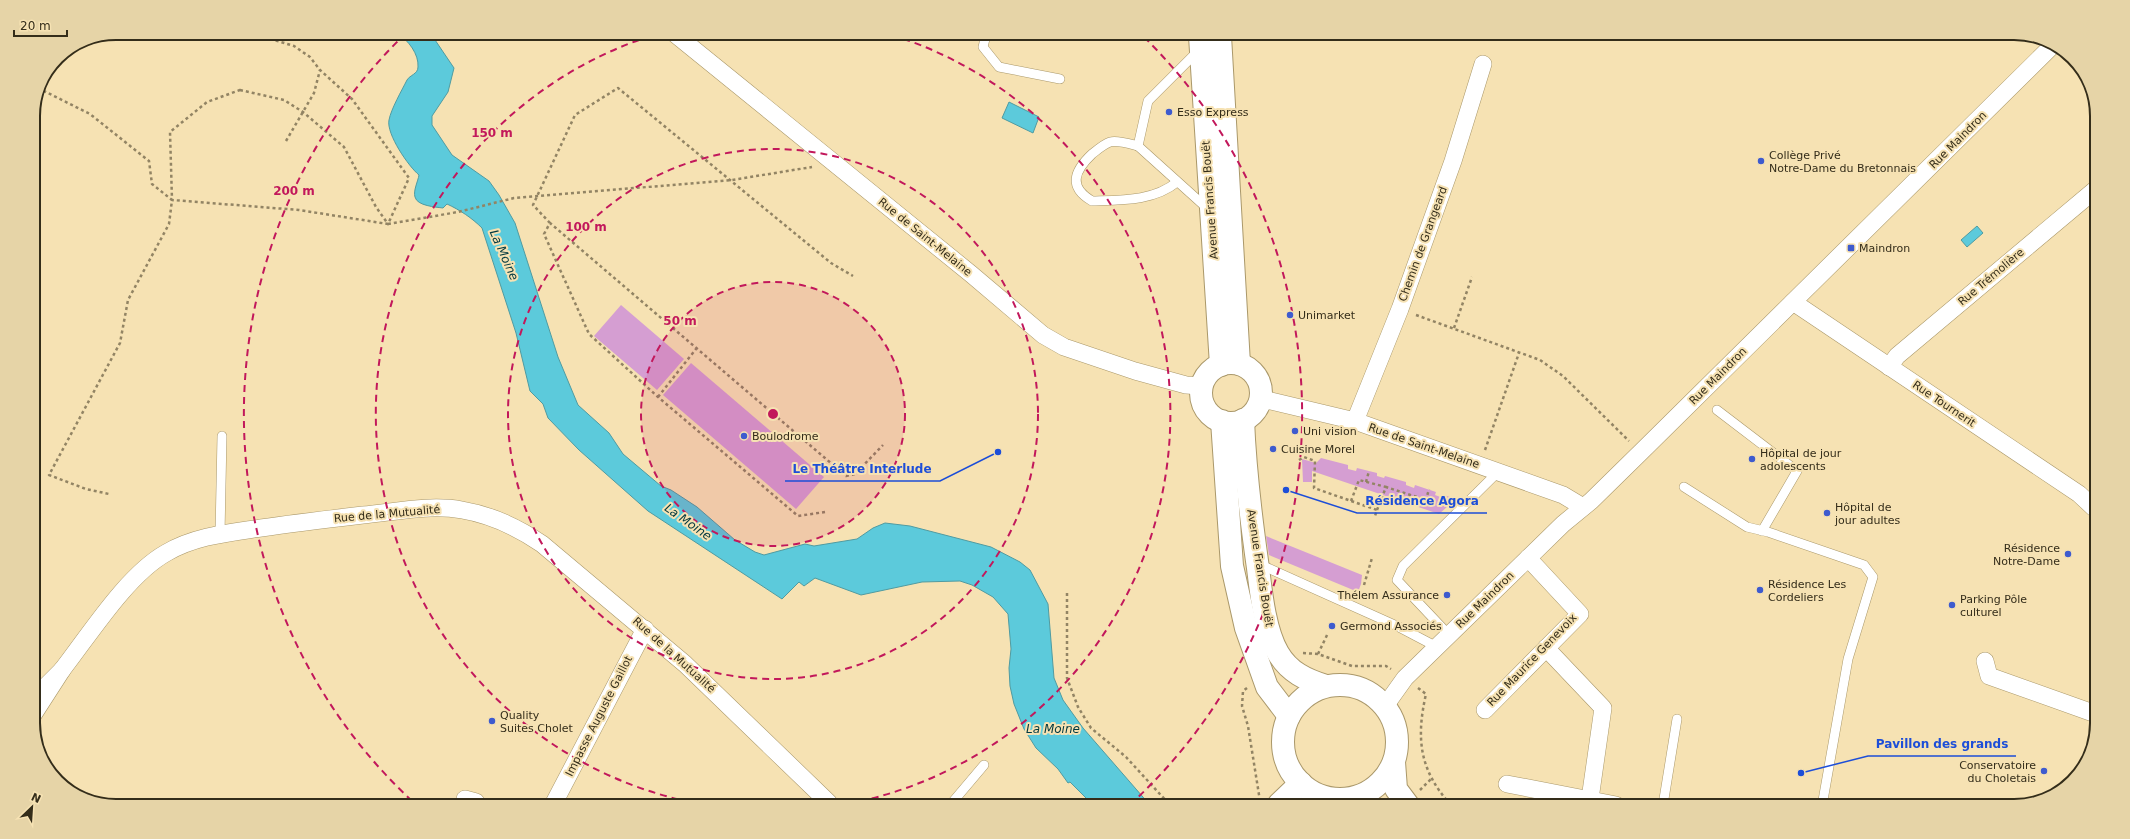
<svg xmlns="http://www.w3.org/2000/svg" width="2130" height="839" font-family="'DejaVu Sans',sans-serif">
<rect width="100%" height="100%" fill="#f6e2b3"/>
<!-- green -->
<g fill="#d59ed2">
<polygon points="621,305 684,359 657,390 594,336"/>
<polygon points="691,363 824,477 796,509 663,395"/>
<polygon points="1321,458 1348,465 1348,469 1356,471 1357,468 1377,473 1377,476 1384,478 1385,476 1406,482 1406,485 1414,488 1415,485 1436,492 1435,495 1443,498 1444,495 1456,499 1439,514 1312,471 1312,482 1303,482 1302,459 1316,463"/>
<polygon points="1266,536 1362,575 1361,584 1358,592 1269,555"/>
</g>
<!-- water -->
<g fill="#5ccadb" stroke="#509ba1">
<path d="M 398,34 L 431,34 L 454,68 L 448,92 L 432,116 L 432,125 L 452,155 L 489,181 L 499,195 L 515,223 L 558,357 L 578,405 L 609,433 L 623,454 L 661,486 L 671,490 L 697,507 L 735,540 L 755,552 L 764,555 L 805,544 L 814,546 L 857,539 L 873,528 L 885,523 L 910,526 L 991,547 L 1020,562 L 1030,570 L 1048,604 L 1054,678 L 1063,700 L 1083,728 L 1149,804 L 1092,804 L 1070,782 L 1068,783 L 1058,769 L 1036,748 L 1024,729 L 1014,704 L 1010,686 L 1009,668 L 1011,649 L 1008,614 L 993,597 L 972,585 L 960,581 L 922,582 L 861,595 L 815,578 L 804,586 L 799,582 L 782,599 L 648,511 L 579,450 L 548,418 L 543,404 L 530,391 L 516,333 L 482,228 C 472,218 460,210 447,204 L 443,208 C 436,207 417,206 415,197 C 413,191 418,181 419,175 C 409,167 386,134 389,120 C 391,109 402,90 407,80 C 410,75 418,74 418,67 C 419,54 408,40 398,34 Z"/>
<polygon points="1009,102 1039,117 1033,133 1002,118"/>
<polygon points="1977,226 1983,233 1967,247 1961,240"/>
</g>
<g fill="none" stroke-linecap="round" stroke-linejoin="round">
<!-- lane casing -->
<g stroke="#aa986a" stroke-width="10">
<g id="lane">
<polyline points="986,35 983,47 999,67 1060,79"/>
<polyline points="1198,51 1148,101 1138,146 1208,209"/>
<path d="M 1138,146 C 1130,144 1118,140 1110,142 C 1104,144 1097,150 1092,154 C 1074,171 1068,187 1092,201 C 1122,200 1154,201 1177,182"/>
<polyline points="1717,410 1797,471 1762,531"/>
<polyline points="1684,487 1747,527 1768,532 1864,565 1873,577 1848,659 1822,806"/>
<polyline points="220,534 222,436"/>
<polyline points="1259,564 1397,626 1437,647"/>
<polyline points="1449,635 1397,580 1403,566 1498,472"/>
<polyline points="951,804 984,765"/>
<polyline points="1663,805 1677,719"/>
</g>
</g>
<!-- street casing -->
<g stroke="#aa986a" stroke-width="18">
<g id="street">
<polyline points="675,34 971,274 1043,335 1064,347 1135,371 1186,385 1202,386"/>
<polyline points="1793,302 2079,494 2094,508"/>
<polyline points="1889,367 1897,356 2096,189"/>
<polyline points="1260,400 1271,401 1355,421 1563,495 1583,507"/>
<polyline points="1355,421 1400,309 1453,161 1483,64"/>
<polyline points="1546,648 1603,708 1590,799"/>
<polyline points="1985,661 1989,676 2093,713"/>
<path d="M 62,670 C 90,634 127,575 166,553 C 195,536 228,533 261,528 C 295,523 329,519 363,515 C 395,512 430,504 462,510 C 492,515 517,527 542,544 L 685,664 L 829,803"/>
<polyline points="33,699 62,670 33,715"/>
<polyline points="1385,706 1405,678 1563,524 1591,501 1641,452 2052,46"/>
<polyline points="1485,710 1580,614 1528,558"/>
<polyline points="1507,784 1616,805"/>
<polyline points="465,799 476,802"/>
<polyline points="554,803 645,629"/>
</g>
</g>
<!-- secondary casing -->
<g stroke="#aa986a" stroke-width="24">
<g id="secondary">
<polyline points="1200,36 1221,365"/>
<polyline points="1220,36 1239,364"/>
<circle cx="1231" cy="393" r="30"/>
<path d="M 1243,420 C 1245,470 1251,519 1258,568 C 1261,593 1265,631 1278,653 C 1289,672 1306,680 1326,686"/>
<polyline points="1222,421 1232,566 1246,628 1267,687 1289,716"/>
<circle cx="1340" cy="742" r="57"/>
<polyline points="1394,762 1396,789 1408,805"/>
<polyline points="1279,804 1301,783"/>
</g>
</g>
<!-- path -->
<g stroke="#928464" stroke-width="2.5" stroke-dasharray="3 3" stroke-linecap="butt">
<polyline points="116,33 128,39 203,34 261,36 294,46 310,57 320,70 352,99 409,178 388,224 458,212 514,198 732,180 812,167"/>
<polyline points="38,88 90,114 149,161 152,184 172,200 169,224 128,300 120,343 49,475 86,489 109,494"/>
<polygon points="240,90 284,100 303,112 344,147 376,207 388,224 299,210 172,200 170,132 207,102"/>
<polyline points="286,141 314,93 320,70"/>
<polyline points="550,223 533,205 575,115 618,88 831,263 853,276"/>
<polyline points="1416,315 1540,360 1563,376 1629,441"/>
<polyline points="1454,328 1472,277"/>
<polyline points="658,397 696,349"/>
<polyline points="1485,450 1519,353"/>
<polyline points="1299,460 1304,457 1315,461 1314,488 1377,510 1375,516"/>
<polyline points="1366,482 1369,471"/>
<polyline points="1351,501 1359,480 1386,487"/>
<polyline points="1377,510 1386,487 1426,500 1429,489"/>
<polyline points="825,512 798,516 658,397 589,334 544,234 550,223 846,476 855,474 883,445"/>
<polyline points="1364,585 1372,558"/>
<polyline points="1067,593 1067,678 1078,707 1091,728 1126,757 1169,804"/>
<polyline points="1303,653 1318,654 1352,666 1386,666 1391,669"/>
<polyline points="1318,654 1328,633"/>
<polyline points="1247,688 1243,691 1242,706 1248,726 1260,801"/>
<path d="M 1418,688 L 1426,694 C 1416,738 1419,770 1451,805"/>
<polyline points="1420,790 1431,779"/>
</g>
<!-- lane -->
<use href="#lane" stroke="#fff" stroke-width="9"/>
<!-- street -->
<use href="#street" stroke="#fff" stroke-width="17"/>
<!-- secondary -->
<use href="#secondary" stroke="#fff" stroke-width="22"/>
</g>
<!-- distance rings -->
<circle cx="773" cy="414" r="132" fill="#c2185b" fill-opacity=".12"/>
<g fill="none" stroke="#c2185b" stroke-width="2" stroke-dasharray="7 5">
<circle cx="773" cy="414" r="132"/>
<circle cx="773" cy="414" r="265"/>
<path d="M690 802A397 397 0 0 1 657 34M892 35A397 397 0 0 1 852 803"/>
<path d="M412 801A529 529 0 0 1 402 37M1144 37A529 529 0 0 1 1134 801"/>
</g>
<!-- markers -->
<g fill="#3e5bce" stroke="#f6e2b3" stroke-width="1.5">
<circle cx="1169" cy="112" r="4"/>
<circle cx="1761" cy="161" r="4"/>
<rect x="1847" y="244" width="8" height="8" rx="2"/>
<circle cx="1290" cy="315" r="4"/>
<circle cx="1295" cy="431" r="4"/>
<circle cx="744" cy="436" r="4"/>
<circle cx="1273" cy="449" r="4"/>
<circle cx="1752" cy="459" r="4"/>
<circle cx="1827" cy="513" r="4"/>
<circle cx="2068" cy="554" r="4"/>
<circle cx="1760" cy="590" r="4"/>
<circle cx="1447" cy="595" r="4"/>
<circle cx="1952" cy="605" r="4"/>
<circle cx="1332" cy="626" r="4"/>
<circle cx="492" cy="721" r="4"/>
<circle cx="2044" cy="771" r="4"/>
</g>
<g text-anchor="middle" dominant-baseline="central" stroke-width="4" stroke-linejoin="round" paint-order="stroke">
<!-- poi labels -->
<g font-size="11" fill="#342d1a" stroke="#f6e2b3" text-anchor="start">
<text x="1177" y="112">Esso Express</text>
<text x="1769" y="155">Collège Privé<tspan x="1769" dy="13">Notre-Dame du Bretonnais</tspan></text>
<text x="1859" y="248">Maindron</text>
<text x="1298" y="315">Unimarket</text>
<text x="1303" y="431">Uni vision</text>
<text x="752" y="436">Boulodrome</text>
<text x="1281" y="449">Cuisine Morel</text>
<text x="1760" y="453">Hôpital de jour<tspan x="1760" dy="13">adolescents</tspan></text>
<text x="1835" y="507">Hôpital de<tspan x="1835" dy="13">jour adultes</tspan></text>
<text x="2060" y="548" text-anchor="end">Résidence<tspan x="2060" dy="13">Notre-Dame</tspan></text>
<text x="1768" y="584">Résidence Les<tspan x="1768" dy="13">Cordeliers</tspan></text>
<text x="1439" y="595" text-anchor="end">Thélem Assurance</text>
<text x="1960" y="599">Parking Pôle<tspan x="1960" dy="13">culturel</tspan></text>
<text x="1340" y="626">Germond Associés</text>
<text x="500" y="715">Quality<tspan x="500" dy="13">Suites Cholet</tspan></text>
<text x="2036" y="765" text-anchor="end">Conservatoire<tspan x="2036" dy="13">du Choletais</tspan></text>
</g>
<!-- street labels -->
<g font-size="11" fill="#342d1a" stroke="#f6e2b3">
<text transform="translate(1958 140) rotate(-45)">Rue Maindron</text>
<text transform="translate(1210 200) rotate(-94)">Avenue Francis Bouët</text>
<text transform="translate(925 237) rotate(39)">Rue de Saint-Melaine</text>
<text transform="translate(1423 244) rotate(-70)">Chemin de Grangeard</text>
<text transform="translate(1991 277) rotate(-40)">Rue Trémolière</text>
<text transform="translate(1718 376) rotate(-45)">Rue Maindron</text>
<text transform="translate(1944 404) rotate(34)">Rue Tournerit</text>
<text transform="translate(1424 446) rotate(19)">Rue de Saint-Melaine</text>
<text transform="translate(387 514) rotate(-5)">Rue de la Mutualité</text>
<text transform="translate(1260 568) rotate(81)">Avenue Francis Bouët</text>
<text transform="translate(1485 600) rotate(-44)">Rue Maindron</text>
<text transform="translate(674 655) rotate(42)">Rue de la Mutualité</text>
<text transform="translate(1532 660) rotate(-46)">Rue Maurice Genevoix</text>
<text transform="translate(599 716) rotate(-63)">Impasse Auguste Gaillot</text>
</g>
<!-- water labels -->
<g font-size="12" font-style="italic" fill="#01383f" stroke="#f6e2b3">
<text transform="translate(504 255) rotate(66)">La Moine</text>
<text transform="translate(688 522) rotate(35)">La Moine</text>
<text x="1053" y="729">La Moine</text>
</g>
</g>
<!-- crop -->
<path d="M0 0H2130V839H0ZM116 40H2014A76 76 0 0 1 2090 116V723A76 76 0 0 1 2014 799H116A76 76 0 0 1 40 723V116A76 76 0 0 1 116 40Z" fill="#e6d4a7" fill-rule="evenodd"/>
<path fill="none" stroke="#342d1a" stroke-width="2" d="M116 40H2014A76 76 0 0 1 2090 116V723A76 76 0 0 1 2014 799H116A76 76 0 0 1 40 723V116A76 76 0 0 1 116 40Z"/>
<circle cx="773" cy="414" r="6" fill="#c2185b" stroke="#f6e2b3" stroke-width="2"/>
<g font-size="12" text-anchor="middle" font-weight="bold" fill="#c2185b" stroke="#f6e2b3" stroke-width="4" stroke-linejoin="round" paint-order="stroke">
<text x="492" y="137">150 m</text>
<text x="294" y="195">200 m</text>
<text x="586" y="231">100 m</text>
<text x="680" y="325">50 m</text>
</g>
<!-- callouts -->
<path fill="none" stroke="#1d4ed8" stroke-width="1.5" d="M998 452L940 481H785M1286 490L1357 513H1487M1801 773L1868 756H2016"/>
<g fill="#1d4ed8" stroke="#f6e2b3" stroke-width="1.5">
<circle cx="998" cy="452" r="4"/>
<circle cx="1286" cy="490" r="4"/>
<circle cx="1801" cy="773" r="4"/>
</g>
<g font-size="12" text-anchor="middle" font-weight="bold" fill="#1d4ed8" stroke="#f6e2b3" stroke-width="4" stroke-linejoin="round" paint-order="stroke">
<text x="862" y="473">Le Théâtre Interlude</text>
<text x="1422" y="505">Résidence Agora</text>
<text x="1942" y="748">Pavillon des grands</text>
</g>
<!-- north arrow -->
<g transform="translate(32 807) rotate(25)" stroke="#f6e2b3" stroke-width="3" paint-order="stroke">
<path d="M0-3L7 15L0 10L-7 15Z" fill="#342d1a"/>
<text y="-6" font-size="11" font-weight="bold" text-anchor="middle" fill="#342d1a">N</text>
</g>
<!-- scale -->
<path d="M14 30v6h53v-6" fill="none" stroke="#342d1a" stroke-width="2"/>
<text x="20" y="30" font-size="12" fill="#342d1a" stroke="#f6e2b3" stroke-width="3" paint-order="stroke">20 m</text>
</svg>
